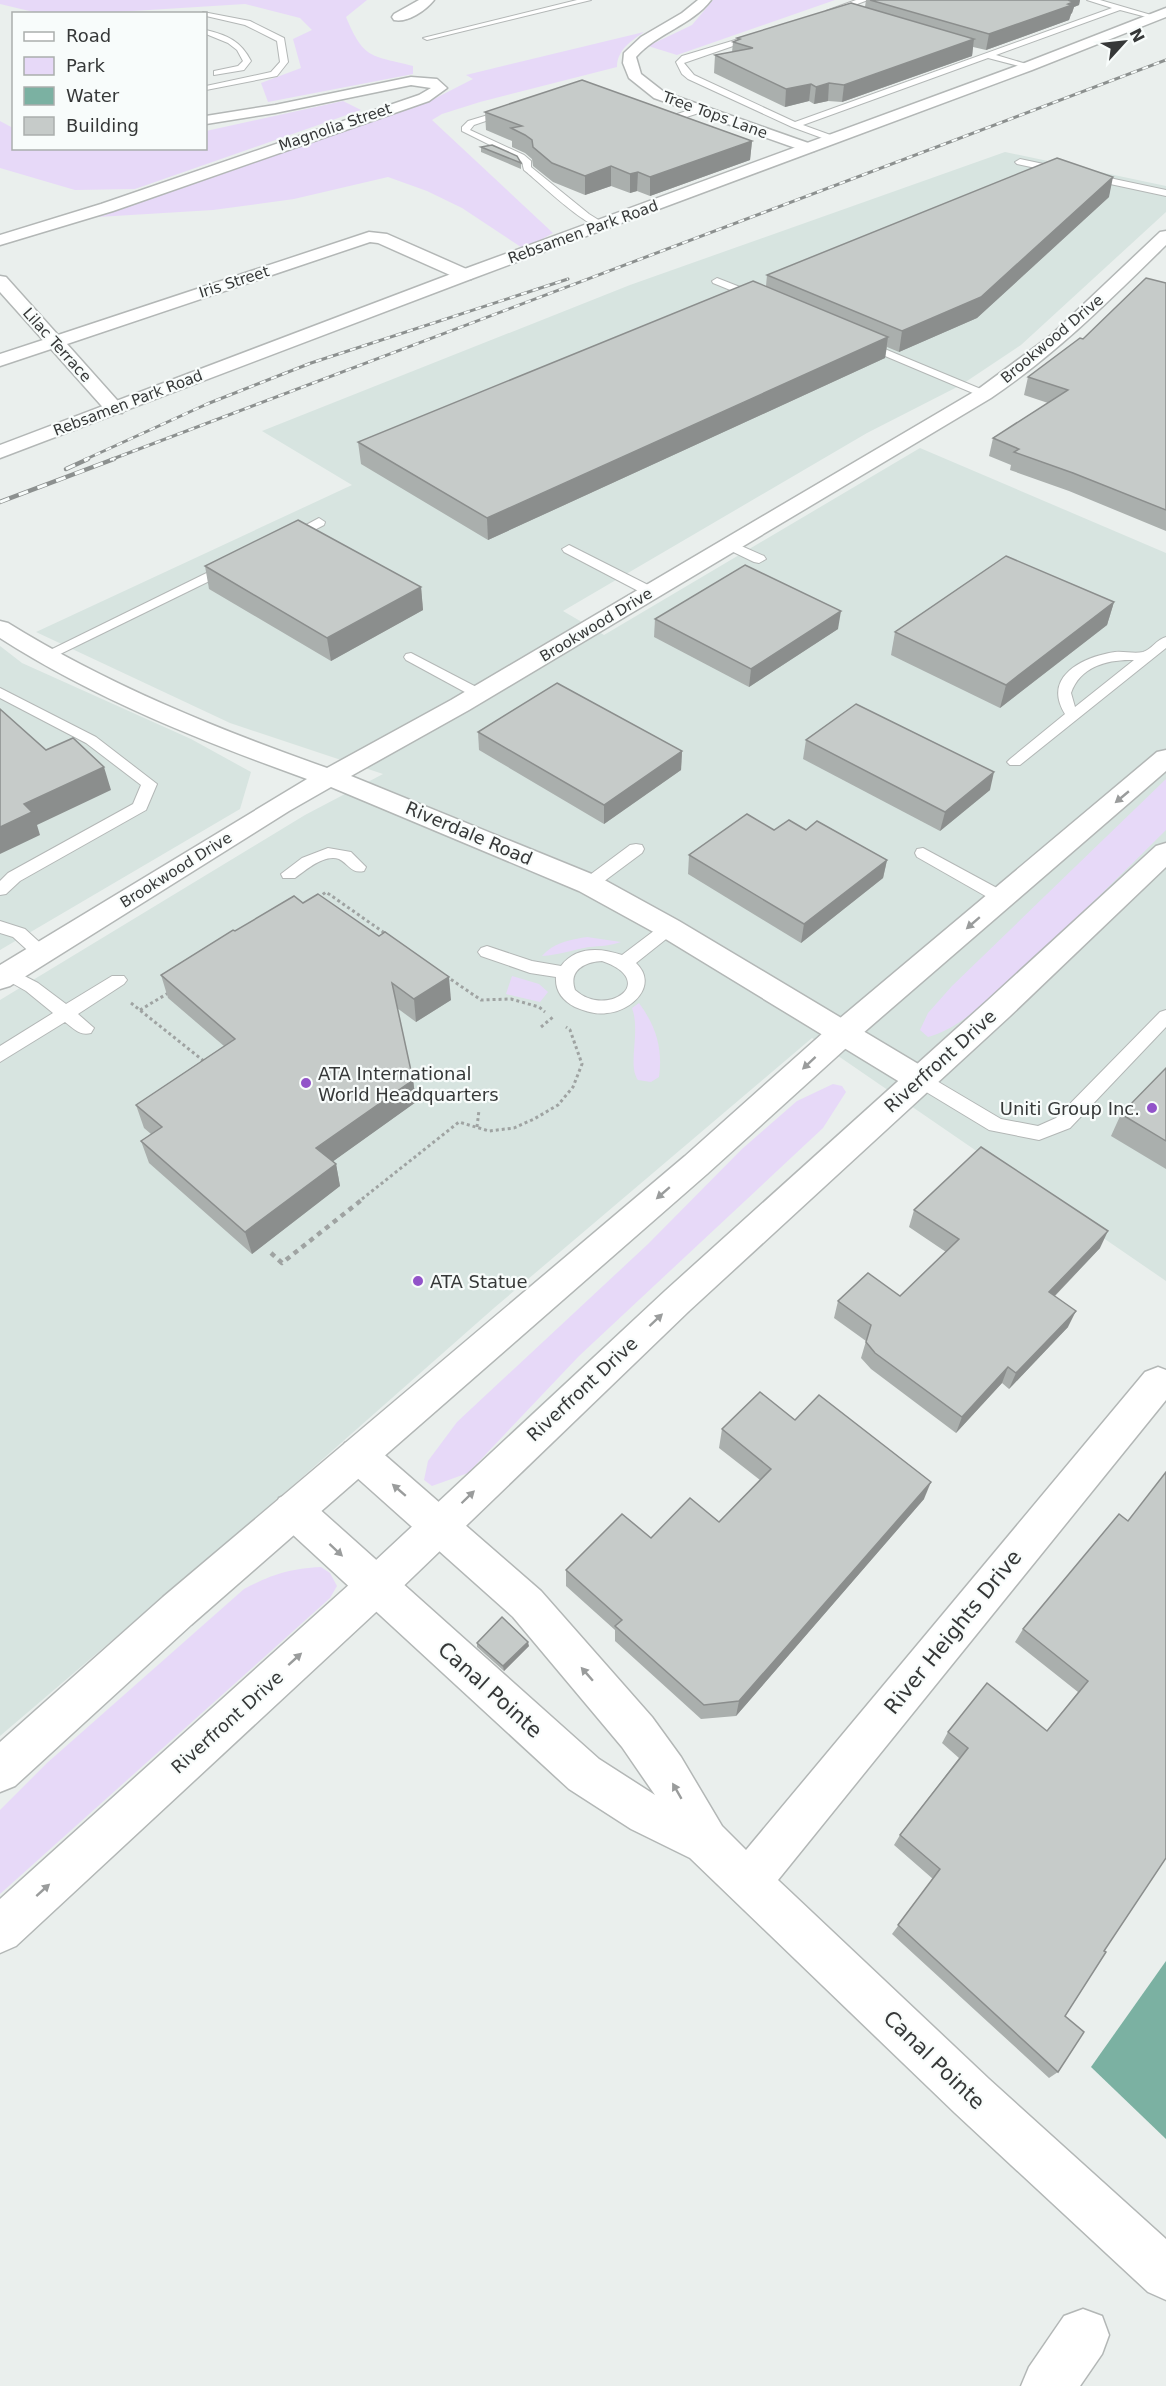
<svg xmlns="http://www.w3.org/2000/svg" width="1166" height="2386" font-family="'DejaVu Sans',sans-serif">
<rect width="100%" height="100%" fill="#eaefed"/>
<!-- built -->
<g fill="#d7e4e0">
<polygon points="1005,152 1166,186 1166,212 1021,345 961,385 867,433 563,611 604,635 920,448 1166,553 1166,1281 812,1038 494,1308 273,1503 0,1736 0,1000 305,815 383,774 230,723 36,632 352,485 262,431 630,285"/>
<polygon points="0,646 22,663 191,739 251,772 240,809 0,950"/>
</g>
<!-- green -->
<g fill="#e7d9f8">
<path d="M 0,0 L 367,0 L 346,17 C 364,60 371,55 413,66 L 413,74 L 268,102 L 261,83 L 301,68 L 293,39 L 312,30 L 300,18 L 245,4 L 101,13 L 42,14 L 0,4 Z"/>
<polygon points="713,0 835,0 677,55 648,46 692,25"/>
<path d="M 644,32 C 631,41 617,50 617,67 L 480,102 L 442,114 L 432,120 L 553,233 L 524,249 L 462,208 L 427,191 L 388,177 L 294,199 L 213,210 L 98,217 L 237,169 L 379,117 L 428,102 L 473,79 L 466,75 Z"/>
<polygon points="343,101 361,110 135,189 75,190 0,168 0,121 13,128 14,148 206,148 206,131"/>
<path d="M 1166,779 L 1166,830 C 1123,873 1079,916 1034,958 C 1007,983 964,1028 928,1037 L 920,1030 L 928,1013 L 952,986 Z"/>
<path d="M 587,937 L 621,942 C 610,946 600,946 589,947 C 572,950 559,955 542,956 C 555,942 569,940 587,937 Z"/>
<polygon points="512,976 539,984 548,992 540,1002 506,994"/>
<path d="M 639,1003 C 656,1026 663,1049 659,1077 L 651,1082 L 638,1080 C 627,1065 641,1032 632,1008 Z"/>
<polygon points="833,1084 842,1086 846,1092 823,1128 579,1356 468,1473 432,1486 424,1480 428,1461 457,1422 648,1244 742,1149 797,1101"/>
<path d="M 321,1567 L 330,1573 L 337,1586 L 330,1598 L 0,1894 L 0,1810 L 47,1763 L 244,1589 C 273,1574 288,1569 321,1567 Z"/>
</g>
<!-- water -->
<polygon fill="#7bb1a2" points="1166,1961 1166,2139 1091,2067"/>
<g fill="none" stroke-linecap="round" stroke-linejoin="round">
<!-- lane casing -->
<g stroke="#b3b7b6" stroke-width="2">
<g id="lane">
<polygon points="577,0 591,0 427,40 423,38"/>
<polygon points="856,0 868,0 833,13 826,11"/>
<polygon points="1087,0 1100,0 1158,17 1154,19 1120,10 996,55 1030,65 1030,69 988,58 803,125 836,137 837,139 833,142 792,127 688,79 682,74 676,62 682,56 762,32 762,36 684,63 694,75 795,122 1112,8"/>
<polygon points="203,12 250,21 284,38 288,62 277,76 206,90 206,86 271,72 280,62 277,41 245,25 206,16"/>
<path d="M 206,30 C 227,35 241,41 251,61 L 244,70 L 214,75 L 214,71 L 238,66 L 243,61 L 237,50 L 228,43 L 206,34 Z"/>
<polygon points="699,107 702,108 702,112 674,121 652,113 656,110 674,115"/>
<path d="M 508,109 L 515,111 L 474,125 L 470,130 L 524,155 L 531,161 L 531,167 L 589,214 L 605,224 L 605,228 C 588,230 539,182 524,170 L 522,162 L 518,159 L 462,131 L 462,127 L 468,121 Z"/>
<polygon points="1020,159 1166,190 1166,196 1017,164 1015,162"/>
<polygon points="717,278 763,296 764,298 755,300 713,283 712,281"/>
<polygon points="863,340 988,392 990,394 988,396 980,396 859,345 859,341"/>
<polygon points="319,518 325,522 324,525 293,541 288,542 282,538"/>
<polygon points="730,541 764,556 766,559 759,563 754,562 725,548 723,545"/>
<polygon points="569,545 656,589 658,592 651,596 646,595 564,552 562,549"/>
<polygon points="229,562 236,566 234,569 50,659 40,659 38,656"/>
<path d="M 1166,637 L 1166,648 L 1020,765 L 1010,765 L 1007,762 L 1010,759 L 1065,714 C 1042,677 1082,657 1115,652 C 1124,651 1134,654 1143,652 C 1151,650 1157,639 1166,637 ZM 1134,660 L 1075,707 L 1071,693 C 1080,666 1109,659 1134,660 Z"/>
<polygon points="411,653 484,691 486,694 484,697 474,697 406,660 404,657 406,654"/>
<polygon points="0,688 96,737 157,784 146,810 20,881 6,894 0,895 0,881 8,873 133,804 141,785 86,743 0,698"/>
<polygon points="636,844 642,845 644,849 642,853 595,888 583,888 581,884 583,880 630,845"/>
<path d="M 328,848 L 351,852 L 366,867 L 364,871 C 351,874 349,864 339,859 C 324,854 306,870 295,878 L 283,878 L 281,874 L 302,858 Z"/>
<polygon points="923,848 1008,894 1010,898 1008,902 996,902 917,857 915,853 917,849"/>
<polygon points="0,921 25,929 48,950 51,954 48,958 36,958 13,937 0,933"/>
<path d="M 669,922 L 675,924 L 677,928 L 675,932 L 636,963 C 659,985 632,1011 607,1013 C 596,1015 585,1011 575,1007 C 563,1001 555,991 556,977 L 530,973 L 481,956 L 478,952 L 481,948 L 487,946 L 532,961 L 561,966 C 576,946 601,948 622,955 L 663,924 ZM 602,961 C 660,981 607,1019 575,990 C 568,970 585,962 602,961 Z"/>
<path d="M 9,968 L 38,983 L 66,1004 L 112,976 L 124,976 L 127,980 L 124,984 L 78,1014 L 94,1028 L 91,1033 C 80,1036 74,1029 65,1022 L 0,1062 L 0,1046 L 53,1013 L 26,991 L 3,978 L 0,974 L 3,970 Z"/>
<polygon points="1166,1010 1166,1027 1070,1128 1039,1140 989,1130 913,1084 910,1079 913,1074 919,1072 925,1074 1001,1119 1038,1126 1056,1118 1160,1012"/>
</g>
</g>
<!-- street casing -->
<g stroke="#b3b7b6" stroke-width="3">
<g id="street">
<path d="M 419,0 L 434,0 C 426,10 408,23 394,20 L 392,17 L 394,14 Z"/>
<path d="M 698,0 L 711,0 C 692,25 657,33 636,57 L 641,74 L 664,92 L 814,145 L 817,148 L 814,151 L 804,151 L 654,98 L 629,78 L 623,63 L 624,53 L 641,37 L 682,13 Z"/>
<polygon points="411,77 437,79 447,88 429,101 113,211 0,245 0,235 101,204 419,95 431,88 411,85 275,113 206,124 206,116 275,105"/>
<path d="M 1166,231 L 1166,245 C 1110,300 1056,354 991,398 L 469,710 L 351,776 L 599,877 L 679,921 L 930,1071 L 935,1079 L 930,1087 L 919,1091 L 908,1087 L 659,935 L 579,891 L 331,787 L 289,811 L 10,986 L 0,989 L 0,965 L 307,779 C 202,741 95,699 0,638 L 0,621 L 8,623 C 108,685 217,729 327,768 L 451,700 L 977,390 L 1050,336 L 1160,232 Z"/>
<polygon points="369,232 387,234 471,271 474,275 471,279 459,279 378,243 370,242 67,344 125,409 122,413 108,413 51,349 0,366 0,354 43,340 0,292 0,276 6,277 58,335"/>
<polygon points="1158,1367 1166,1370 1166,1400 778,1880 989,2079 1166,2239 1166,2300 1148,2292 955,2113 690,1858 631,1829 569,1789 279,1522 274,1510 279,1498 293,1492 307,1498 599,1759 655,1795 622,1747 513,1617 345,1467 339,1455 345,1443 358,1438 371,1443 541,1591 652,1717 681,1757 722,1826 746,1850 1145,1372"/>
<polygon points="1083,2309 1102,2316 1109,2335 1102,2354 1080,2386 1021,2386 1029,2367 1064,2316"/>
</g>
</g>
<!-- secondary casing -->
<g stroke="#b3b7b6" stroke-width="3">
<g id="secondary">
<polygon points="1166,8 1166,17 1032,70 471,279 0,458 0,445 459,271 1022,64"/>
<polygon points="1166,750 1166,771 855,1040 707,1174 191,1625 15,1786 0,1792 0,1742 163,1597 685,1156 833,1024 1157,752"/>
<polygon points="1166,843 1166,867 1009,1017 689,1311 389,1600 16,1946 0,1953 0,1899 361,1574 665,1291 987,1001 1156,846"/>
</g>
</g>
<!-- path-far1 -->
<g stroke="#9fa3a2" stroke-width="3" stroke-dasharray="3 3" stroke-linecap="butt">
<polyline points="318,898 326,892 386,934"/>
<polyline points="446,976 481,1000 511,999 539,1007 545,1012"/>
<polyline points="131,1003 205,1062"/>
<polyline points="140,1010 170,992"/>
<polyline points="541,1027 553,1017"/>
<polyline points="477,1127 479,1110"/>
<polyline points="362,1199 459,1122 489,1131 514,1128 534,1119 558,1105 573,1087 582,1064 570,1030 566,1027"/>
</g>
<!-- path -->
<polyline stroke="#9fa3a2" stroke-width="4.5" stroke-dasharray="5 5" stroke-linecap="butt" points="271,1253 282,1263 364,1198"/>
<!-- lane -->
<use href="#lane" fill="#fff" fill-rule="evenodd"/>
<!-- street -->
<use href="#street" fill="#fff" fill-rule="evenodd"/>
<!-- secondary -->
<use href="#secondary" fill="#fff" fill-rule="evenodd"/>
<!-- rail-far1 casing -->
<g stroke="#8c908f" stroke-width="3">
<g id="rail-far1">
<polyline points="84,460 207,404 311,363 568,279"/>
<polyline points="110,460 1166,60"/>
</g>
</g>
<!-- rail casing -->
<g stroke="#8c908f" stroke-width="4.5">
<g id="rail">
<polyline points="66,469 88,459"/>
<polyline points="0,502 114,459"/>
</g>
</g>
<!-- rail-far1 -->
<use href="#rail-far1" stroke="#f8fcfb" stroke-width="2" stroke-dasharray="6" stroke-linecap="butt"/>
<!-- rail -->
<use href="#rail" stroke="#f8fcfb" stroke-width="3" stroke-dasharray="10" stroke-linecap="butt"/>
</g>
<!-- wall -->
<g fill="#aaafad">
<polygon points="866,0 1080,0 1079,5 1074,7 1072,13 1071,14 1069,20 986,50 973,47 972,56 842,102 828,101 814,104 809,101 785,107 714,73 715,55 732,52 733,42 737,40 737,38 865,7"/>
<polygon points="485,112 752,141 750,160 650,196 637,191 630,193 611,186 585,195 553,182 533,166 532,159 525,153 512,147 512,141 486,130"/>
<polygon points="481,147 521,163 521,169 481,152"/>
<polygon points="1109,197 977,318 899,352 887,347 885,358 488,540 361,464 358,442 766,286 767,275"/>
<polygon points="1166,283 1166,531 1069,491 1010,470 1011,465 989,456 993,438 1048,403 1024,395 1028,377"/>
<polygon points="205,566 421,587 423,610 331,661 209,589"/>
<polygon points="1114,602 1107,625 1000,708 891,655 895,632"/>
<polygon points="655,619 838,629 749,687 654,637"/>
<polygon points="478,732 682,751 681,770 604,824 479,750"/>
<polygon points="806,740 990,790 940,831 803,759"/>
<polygon points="774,830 806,830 887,860 883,878 801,943 688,874 689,855"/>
<polygon points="303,903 451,1000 416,1022 397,1008 413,1080 416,1102 333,1161 336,1164 340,1186 252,1254 149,1163 141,1141 151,1134 144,1128 136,1105 224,1046 168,998 161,975 235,931"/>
<polygon points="1166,1068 1166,1169 1111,1136 1121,1114"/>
<polygon points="914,1210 1100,1248 1055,1296 1068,1327 1009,1389 1002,1383 956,1433 871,1369 861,1358 866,1341 834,1318 838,1301 900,1296 946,1252 909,1227"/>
<polygon points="795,1420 924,1499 736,1716 701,1719 615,1641 615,1630 566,1586 566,1570 651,1538 719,1522 760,1480 719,1448 722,1429"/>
<polygon points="1119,1514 1104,1951 1065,2016 1058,2072 1049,2078 892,1934 933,1879 894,1845 900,1835 959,1758 942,1743 948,1732 1047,1731 1078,1692 1015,1642 1023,1629"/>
<polygon points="477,1643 529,1646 504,1671 477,1647"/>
</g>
<!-- shaded-wall -->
<g fill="#8b8e8d">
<polygon points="1065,0 1080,0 1079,5 1074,7 1072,13 1071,14 1069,20 986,50 989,34"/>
<polygon points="974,39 972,56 842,102 844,85"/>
<polygon points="829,83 828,101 814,104 816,87"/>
<polygon points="811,84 809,101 785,107 786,89"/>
<polygon points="752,141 750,160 650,196 650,177"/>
<polygon points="611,166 611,186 585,195 585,176"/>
<polygon points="638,172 637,191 630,193 630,174"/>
<polygon points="1113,177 1109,197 977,318 899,352 902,331"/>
<polygon points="888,337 885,358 488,540 487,518"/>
<polygon points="421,587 423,610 331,661 327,638"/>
<polygon points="1114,602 1107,625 1000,708 1006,685"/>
<polygon points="841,611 838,629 749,687 751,669"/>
<polygon points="682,751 681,770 604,824 604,805"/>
<polygon points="104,767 111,790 37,825 40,835 0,854 0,827 24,804"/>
<polygon points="994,772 990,790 940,831 945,812"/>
<polygon points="887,860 883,878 801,943 804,924"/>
<polygon points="449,977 451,1000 416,1022 414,999"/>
<polygon points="413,1080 416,1102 321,1170 316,1148"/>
<polygon points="336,1164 340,1186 252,1254 245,1232"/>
<polygon points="1108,1231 1100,1248 1042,1309 1049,1292"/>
<polygon points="1076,1311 1068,1327 1009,1389 1016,1373"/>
<polygon points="1008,1367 1002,1383 956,1433 962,1417"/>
<polygon points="931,1482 924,1499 736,1716 739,1701"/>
<polygon points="528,1642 529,1646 504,1671 503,1666"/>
</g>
<!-- building -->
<g fill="#c6cbc9" stroke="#8b8e8d" stroke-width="1.5">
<polygon points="870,0 1068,0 1073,2 1068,4 1072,5 989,34"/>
<polygon points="851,3 974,39 844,85 829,83 816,87 811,84 786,89 715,55 753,48 733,42 740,39 737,38"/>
<polygon points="582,80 752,141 650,177 638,172 630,174 611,166 585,176 552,163 533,147 532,140 525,135 511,128 522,126 485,112"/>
<polygon points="492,145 517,156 521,163 481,147"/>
<polygon points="1057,158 1113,177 981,297 902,331 767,275"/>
<polygon points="1146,278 1166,283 1166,510 1073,473 1014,452 1019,449 993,438 1068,390 1028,377 1080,338 1083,339"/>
<polygon points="753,281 888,337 487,518 358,442"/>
<polygon points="298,520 421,587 327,638 205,566"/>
<polygon points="1006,556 1114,602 1006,685 895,632"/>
<polygon points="745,565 841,611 751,669 655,619"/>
<polygon points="557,683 682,751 604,805 478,732"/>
<polygon points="856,704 994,772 945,812 806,740"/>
<polygon points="0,709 46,750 73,738 104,767 24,804 32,812 0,827"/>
<polygon points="747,814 774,830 789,820 806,830 817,821 887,860 804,924 689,855"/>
<polygon points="318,894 379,936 385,932 449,977 414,999 392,983 413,1080 316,1148 336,1164 245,1232 141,1141 162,1127 136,1105 235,1039 161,975 233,930 235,931 294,896 303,903"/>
<polygon points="1166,1068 1166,1141 1121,1114"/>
<polygon points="981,1147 1108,1231 1049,1292 1076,1311 1016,1373 1008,1367 962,1417 875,1353 866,1342 871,1325 838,1301 868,1273 900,1296 959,1239 914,1210"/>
<polygon points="760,1392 795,1420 819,1395 931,1482 739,1701 704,1705 615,1626 622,1620 566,1570 622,1514 651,1538 690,1498 719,1522 771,1469 722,1429"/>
<polygon points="1166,1472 1166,1858 1104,1951 1106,1952 1065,2016 1084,2032 1058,2072 898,1925 940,1869 900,1835 968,1748 948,1732 987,1683 1047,1731 1088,1681 1023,1629 1119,1514 1128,1521"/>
<polygon points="502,1617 528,1642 503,1666 477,1643"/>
</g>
<!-- one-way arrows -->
<defs><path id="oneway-solid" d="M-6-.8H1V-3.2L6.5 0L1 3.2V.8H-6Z" transform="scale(1.5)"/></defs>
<g fill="#9a9c9c">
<use href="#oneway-solid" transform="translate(1122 797) rotate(140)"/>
<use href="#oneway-solid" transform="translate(973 923) rotate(139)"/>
<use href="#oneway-solid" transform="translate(809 1063) rotate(137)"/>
<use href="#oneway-solid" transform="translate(663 1193) rotate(139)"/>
<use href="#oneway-solid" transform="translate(656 1320) rotate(-43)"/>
<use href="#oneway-solid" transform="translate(399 1490) rotate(-139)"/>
<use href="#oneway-solid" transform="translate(468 1497) rotate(-44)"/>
<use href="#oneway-solid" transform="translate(336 1550) rotate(43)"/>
<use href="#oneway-solid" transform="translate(295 1659) rotate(-42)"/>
<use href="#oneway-solid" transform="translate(587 1674) rotate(-131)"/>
<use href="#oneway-solid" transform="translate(677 1791) rotate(-120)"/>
<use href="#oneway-solid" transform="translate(43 1890) rotate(-42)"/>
</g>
<!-- markers -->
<g fill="#9253c9" stroke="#f8fcfb" stroke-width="2">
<circle cx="306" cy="1083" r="6"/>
<circle cx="1152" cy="1108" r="6"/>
<circle cx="418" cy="1281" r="6"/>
</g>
<g text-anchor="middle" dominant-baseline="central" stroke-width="4.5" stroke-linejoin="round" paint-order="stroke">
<!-- far-street labels -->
<g font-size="15" fill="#363838" stroke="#f8fcfb">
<text transform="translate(715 115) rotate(20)">Tree Tops Lane</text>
<text transform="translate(335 127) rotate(-19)">Magnolia Street</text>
<text transform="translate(583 232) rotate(-20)">Rebsamen Park Road</text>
<text transform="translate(234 282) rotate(-18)">Iris Street</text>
<text transform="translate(1052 339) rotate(-40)">Brookwood Drive</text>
<text transform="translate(57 345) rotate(48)">Lilac Terrace</text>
<text transform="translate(128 403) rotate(-21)">Rebsamen Park Road</text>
<text transform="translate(596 625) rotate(-31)">Brookwood Drive</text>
<text transform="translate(176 870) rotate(-32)">Brookwood Drive</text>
</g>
<!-- street labels -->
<g font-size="18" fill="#363838" stroke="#f8fcfb">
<text transform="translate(469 833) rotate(23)">Riverdale Road</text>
<text transform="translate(940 1061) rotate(-42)">Riverfront Drive</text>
<text transform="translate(582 1389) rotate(-43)">Riverfront Drive</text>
<text transform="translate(227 1722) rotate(-42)">Riverfront Drive</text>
</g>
<!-- poi labels -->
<g font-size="18" fill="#363838" stroke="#f8fcfb" text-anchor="start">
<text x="318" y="1073">ATA International<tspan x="318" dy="21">World Headquarters</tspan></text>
<text x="1140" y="1108" text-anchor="end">Uniti Group Inc.</text>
<text x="430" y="1281">ATA Statue</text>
</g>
<!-- near-street labels -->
<g font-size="21" fill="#363838" stroke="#f8fcfb">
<text transform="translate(953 1632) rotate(-51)">River Heights Drive</text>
<text transform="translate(490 1690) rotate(42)">Canal Pointe</text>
<text transform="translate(934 2060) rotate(44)">Canal Pointe</text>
</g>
</g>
<!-- legend -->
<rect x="12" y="12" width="195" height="138" fill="#f8fcfb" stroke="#aaaead" stroke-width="1.5"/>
<rect x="24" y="32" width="30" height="9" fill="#ffffff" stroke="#aaaead" stroke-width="1.5"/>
<text x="66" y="42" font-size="18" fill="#363838">Road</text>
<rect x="24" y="57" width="30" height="18" fill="#e7d9f8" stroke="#aaaead" stroke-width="1.5"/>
<text x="66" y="72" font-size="18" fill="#363838">Park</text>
<rect x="24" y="87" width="30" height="18" fill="#7bb1a2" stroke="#aaaead" stroke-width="1.5"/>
<text x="66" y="102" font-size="18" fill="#363838">Water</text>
<rect x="24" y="117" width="30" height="18" fill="#c6cbc9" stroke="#aaaead" stroke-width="1.5"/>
<text x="66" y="132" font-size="18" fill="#363838">Building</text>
<!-- north arrow -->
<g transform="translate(1124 42) rotate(63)" stroke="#f8fcfb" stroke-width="4.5" paint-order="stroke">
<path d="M0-4.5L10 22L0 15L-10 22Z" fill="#363838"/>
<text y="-9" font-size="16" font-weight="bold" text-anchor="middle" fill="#363838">N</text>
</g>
</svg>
